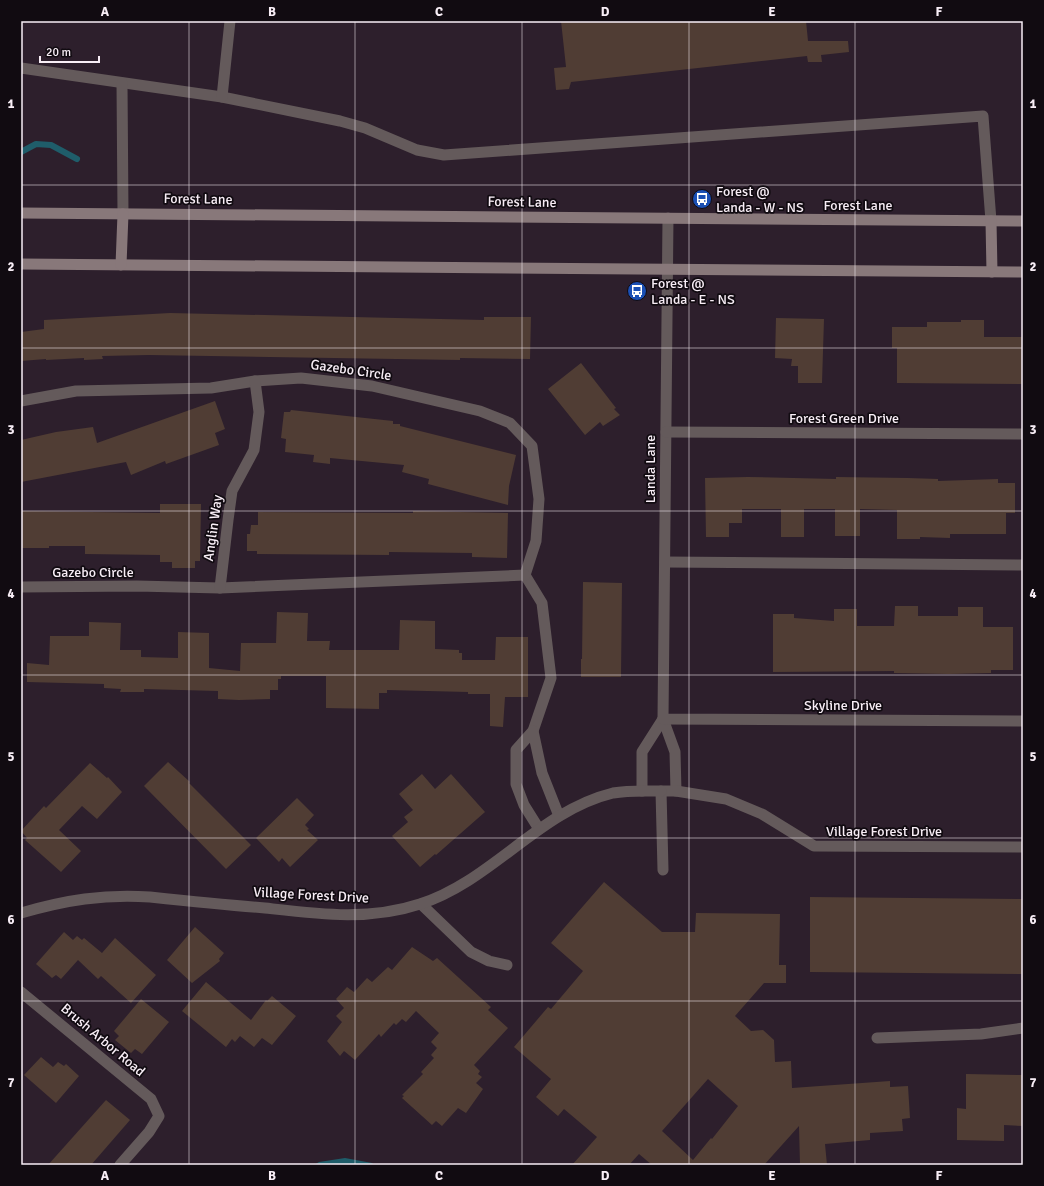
<svg xmlns="http://www.w3.org/2000/svg" width="1044" height="1186" font-family="Signika,sans-serif">
<rect width="100%" height="100%" fill="#2d1f2c"/>
<!-- water -->
<polygon fill="#1f5d6a" points="345,1158 372,1163 374,1165 314,1165 319,1162"/>
<g fill="none" stroke-linecap="round" stroke-linejoin="round">
<!-- stream -->
<polyline stroke="#1f5d6a" stroke-width="6" points="21,152 36,144 51,145 77,159"/>
</g>
<!-- building -->
<g fill="#503d34" fill-rule="evenodd">
<polygon points="561,21 806,21 808,41 848,41 849,52 821,55 822,62 808,62 807,56 571,82 569,89 556,90 554,68 566,67"/>
<polygon points="170,313 484,320 484,317 531,317 530,359 460,358 460,360 149,355 102,356 103,359 84,360 84,358 46,360 46,359 21,361 21,332 44,329 44,320"/>
<polygon points="776,318 824,319 822,383 798,383 798,366 791,366 792,359 775,358"/>
<polygon points="961,320 984,320 984,337 1023,337 1023,384 897,383 897,348 892,348 892,327 927,327 927,322 961,322"/>
<polygon points="581,363 616,408 614,409 620,415 603,426 600,422 585,435 548,389"/>
<polygon points="215,401 225,429 215,433 219,445 166,464 165,461 131,475 126,462 21,482 21,440 56,432 93,427 97,443"/>
<polygon points="291,410 393,421 393,424 400,424 400,426 516,455 509,486 508,505 428,484 429,479 402,472 404,465 330,458 330,464 313,462 314,455 285,452 286,439 281,438 284,412 290,412"/>
<polygon points="748,477 836,479 836,477 908,478 938,479 938,481 998,479 998,483 1015,483 1015,513 1006,513 1006,534 950,534 950,538 920,537 920,539 897,539 897,510 860,509 860,536 835,536 835,509 804,509 804,537 781,537 781,509 742,509 742,523 729,523 729,537 706,537 705,478"/>
<polygon points="160,504 201,504 200,561 195,561 195,568 172,568 172,562 160,562 160,555 85,554 85,546 49,546 49,548 21,548 21,511 160,513"/>
<polygon points="413,511 508,513 507,558 472,557 472,553 389,552 389,555 257,554 257,551 247,551 247,534 250,534 251,525 258,525 258,512 413,513"/>
<polygon points="583,582 622,583 621,677 581,677 581,659 582,659"/>
<polygon points="895,606 918,606 918,616 958,616 958,607 983,607 983,627 1013,627 1013,670 991,670 991,673 949,674 894,673 894,671 773,672 773,614 794,614 794,618 834,621 834,609 857,609 857,626 894,626"/>
<polygon points="277,612 308,613 307,641 330,641 329,650 399,650 400,620 435,621 435,649 459,650 459,653 462,653 462,660 495,660 496,637 528,637 528,697 505,697 503,727 490,726 490,694 468,694 468,692 387,690 387,693 379,693 379,709 326,708 326,676 281,676 281,679 278,679 278,690 270,690 270,699 239,700 218,699 218,691 144,689 144,692 120,692 121,689 104,688 104,684 27,682 27,663 49,665 50,636 89,636 89,622 121,623 120,650 141,650 141,657 178,658 178,632 209,633 209,668 240,671 241,643 276,643"/>
<polygon points="168,762 190,782 189,783 251,845 226,869 144,786"/>
<polygon points="90,763 107,778 108,777 122,792 97,819 82,806 59,830 81,851 61,872 25,840 27,838 21,831 44,806 46,808"/>
<polygon points="422,774 435,789 451,774 485,812 436,855 435,854 420,867 392,836 408,822 404,817 413,810 399,794"/>
<polygon points="297,798 314,815 305,825 309,829 307,830 318,840 290,867 282,858 279,862 256,838"/>
<path d="M 604,882 L 662,932 L 695,932 L 696,913 L 780,914 L 779,965 L 786,965 L 786,983 L 764,983 L 735,1016 L 751,1031 L 763,1030 L 774,1040 L 775,1062 L 791,1061 L 792,1088 L 890,1081 L 890,1087 L 908,1086 L 910,1118 L 902,1119 L 903,1131 L 870,1133 L 870,1140 L 825,1144 L 827,1165 L 800,1165 L 799,1126 L 764,1165 L 652,1165 L 639,1154 L 629,1165 L 572,1165 L 597,1137 L 564,1109 L 558,1116 L 536,1097 L 551,1079 L 514,1047 L 548,1007 L 551,1009 L 583,971 L 551,943 ZM 708,1079 L 738,1106 L 712,1139 L 711,1138 L 693,1160 L 662,1131 Z"/>
<polygon points="810,897 1023,899 1023,974 810,972"/>
<polygon points="195,927 224,953 219,959 220,961 192,983 167,960"/>
<polygon points="64,932 73,940 77,936 82,940 84,938 102,953 115,938 156,975 131,1003 101,976 98,979 78,960 61,979 56,975 52,978 36,964"/>
<polygon points="412,947 433,961 437,958 491,1007 488,1010 508,1028 474,1065 480,1071 478,1074 482,1077 476,1083 483,1089 466,1113 458,1108 442,1126 436,1121 432,1125 402,1098 404,1096 402,1095 423,1074 421,1072 434,1058 431,1055 437,1048 431,1042 439,1033 416,1011 406,1022 402,1019 396,1025 394,1023 381,1037 379,1034 355,1060 344,1051 340,1056 327,1041 342,1022 336,1016 344,1008 336,999 347,987 354,992 367,978 372,982 388,967 392,970"/>
<polygon points="206,982 251,1020 266,1000 267,1001 272,996 296,1016 272,1045 262,1038 254,1047 240,1036 235,1042 232,1039 226,1047 182,1011"/>
<polygon points="141,999 169,1022 142,1054 135,1049 131,1053 115,1040 119,1036 114,1031"/>
<polygon points="41,1057 53,1067 58,1062 64,1066 66,1064 79,1076 56,1103 24,1075"/>
<polygon points="966,1074 1023,1075 1023,1126 1004,1125 1004,1141 957,1140 957,1108 966,1109"/>
<polygon points="106,1100 130,1120 91,1165 48,1165"/>
</g>
<g fill="none" stroke-linecap="round" stroke-linejoin="round">
<!-- service -->
<g stroke="#645a5b" stroke-width="11">
<polyline points="21,68 222,97 340,121 365,128 417,150 444,155 983,116 991,221"/>
<polyline points="122,83 123,214"/>
<polyline points="222,97 230,21"/>
<polyline points="21,401 76,391 211,388 255,381 301,378 372,386 480,411 510,423 532,446 539,499 536,541 525,575 542,603 551,678 533,731 516,750 516,784 524,805 539,829"/>
<polyline points="665,562 1023,565"/>
<polyline points="21,587 137,586 220,588 525,575"/>
<polyline points="220,588 228,520 232,491 254,450 259,412 255,381"/>
<polyline points="663,719 675,752 676,791"/>
<polyline points="533,731 542,773 559,816"/>
<polyline points="642,791 642,752 663,719"/>
<polyline points="663,870 661,791 676,791 726,799 762,814 814,846 1023,847"/>
<polyline points="421,904 471,952 489,961 507,965"/>
<path d="M 21,913 C 66,900 103,894 150,897 C 188,901 227,905 265,908 C 318,914 369,921 420,904 C 492,881 539,811 613,793 C 629,790 646,791 661,791"/>
<polyline points="21,992 151,1099 159,1116 149,1132 120,1165"/>
<polyline points="877,1038 981,1034 1023,1028"/>
</g>
<!-- minor -->
<g stroke="#645a5b" stroke-width="11">
<polyline points="668,218 663,719 1023,721"/>
<polyline points="666,432 1023,434"/>
</g>
<!-- secondary -->
<g stroke="#88787a" stroke-width="11">
<polyline points="21,213 1023,221"/>
<polyline points="991,221 992,272"/>
<polyline points="21,264 1023,272"/>
<polyline points="121,265 123,214"/>
</g>
</g>
<!-- grid -->
<path fill="none" stroke="#f8eef6" stroke-width="1" stroke-opacity="0.55" d="M 189,21 L 189,1165M 355,21 L 355,1165M 522,21 L 522,1165M 689,21 L 689,1165M 855,21 L 855,1165M 21,185 L 1023,185M 21,348 L 1023,348M 21,511 L 1023,511M 21,675 L 1023,675M 21,838 L 1023,838M 21,1001 L 1023,1001"/>
<!-- icons -->
<defs>
<g id="bus-disc" transform="scale(1)"><circle r="9.5" fill="#1a4fb4" stroke="#110b11"/><path d="M-5-6H5V4H4V6H2V4H-2V6H-4V4H-5ZM-3.5-4V0h7V-4ZM-3.5 1.2v1.5H-2V1.2ZM2 1.2v1.5H3.5V1.2Z" fill="#fff"/></g>
</defs>
<g fill-rule="evenodd">
<use href="#bus-disc" x="702" y="199"/>
<use href="#bus-disc" x="637" y="291"/>
</g>
<g text-anchor="middle" dominant-baseline="central" stroke-width="3.5" stroke-linejoin="round" paint-order="stroke">
<!-- poi labels -->
<g font-size="14" fill="#f8eef6" stroke="#110b11" text-anchor="start">
<text x="716" y="191">Forest @<tspan x="716" dy="16">Landa - W - NS</tspan></text>
<text x="651" y="283">Forest @<tspan x="651" dy="16">Landa - E - NS</tspan></text>
</g>
<!-- street labels -->
<g font-size="14" fill="#f8eef6" stroke="#110b11">
<text transform="translate(198 199) rotate(1)">Forest Lane</text>
<text transform="translate(522 202) rotate(1)">Forest Lane</text>
<text x="858" y="205">Forest Lane</text>
<text transform="translate(351 370) rotate(8)">Gazebo Circle</text>
<text x="844" y="418">Forest Green Drive</text>
<text transform="translate(650 469) rotate(-90)">Landa Lane</text>
<text transform="translate(213 528) rotate(-82)">Anglin Way</text>
<text x="93" y="572">Gazebo Circle</text>
<text x="843" y="705">Skyline Drive</text>
<text x="884" y="831">Village Forest Drive</text>
<text transform="translate(311 895) rotate(3)">Village Forest Drive</text>
<text transform="translate(103 1040) rotate(40)">Brush Arbor Road</text>
</g>
</g>
<!-- border -->
<rect width="1044" height="1186" fill="none" stroke="#110b11" stroke-width="44"/>
<!-- scale -->
<path d="M40 56v6h59v-6" fill="none" stroke="#f8eef6" stroke-width="2"/>
<text x="46" y="56" font-size="12" fill="#f8eef6" stroke="#110b11" stroke-width="3" paint-order="stroke">20 m</text>
<rect x="22" y="22" width="1000" height="1142" fill="none" stroke="#f8eef6" stroke-width="1.5"/>
<g font-size="13" text-anchor="middle" font-weight="bold" fill="#f8eef6">
<text x="105" y="16">A</text>
<text x="272" y="16">B</text>
<text x="439" y="16">C</text>
<text x="605" y="16">D</text>
<text x="772" y="16">E</text>
<text x="939" y="16">F</text>
<text x="11" y="108">1</text>
<text x="1033" y="108">1</text>
<text x="11" y="271">2</text>
<text x="1033" y="271">2</text>
<text x="11" y="434">3</text>
<text x="1033" y="434">3</text>
<text x="11" y="598">4</text>
<text x="1033" y="598">4</text>
<text x="11" y="761">5</text>
<text x="1033" y="761">5</text>
<text x="11" y="924">6</text>
<text x="1033" y="924">6</text>
<text x="11" y="1087">7</text>
<text x="1033" y="1087">7</text>
<text x="105" y="1180">A</text>
<text x="272" y="1180">B</text>
<text x="439" y="1180">C</text>
<text x="605" y="1180">D</text>
<text x="772" y="1180">E</text>
<text x="939" y="1180">F</text>
</g>
</svg>
